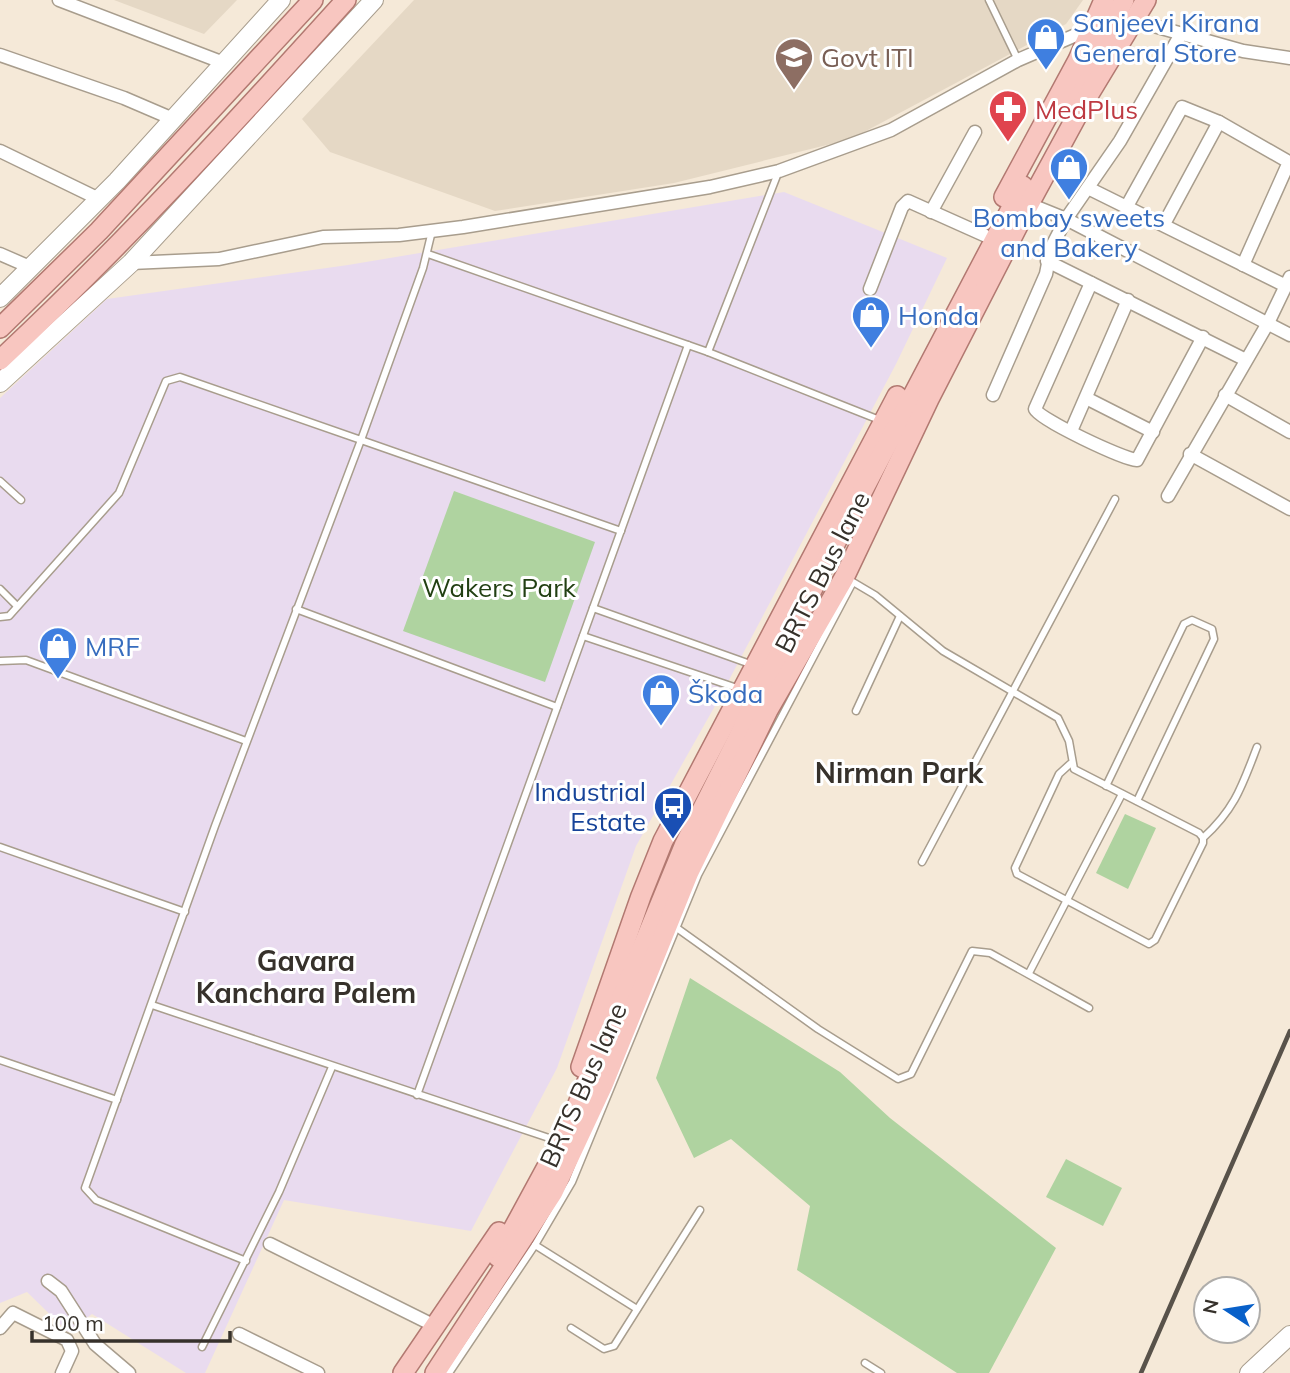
<svg xmlns="http://www.w3.org/2000/svg" width="1290" height="1373" font-family="Mulish,sans-serif">
<rect width="100%" height="100%" fill="#f5e9d8"/>
<!-- industrial -->
<polygon fill="#e9dbef" points="784,192 947,258 896,364 720,697 636,846 557,1068 471,1231 284,1200 205,1373 186,1373 92,1314 68,1332 27,1292 0,1303 0,398 107,299 348,265"/>
<!-- education -->
<g fill="#e5d8c5">
<polygon points="114,0 237,0 204,34"/>
<polygon points="414,0 1083,0 1066,24 851,139 674,183 495,211 330,152 302,119"/>
</g>
<!-- green -->
<g fill="#afd3a0">
<polygon points="454,491 595,542 545,682 403,631"/>
<polygon points="1125,814 1156,828 1128,889 1096,873"/>
<polygon points="690,978 840,1072 890,1118 1056,1248 989,1373 957,1373 797,1270 810,1206 731,1139 694,1158 656,1078"/>
<polygon points="1066,1159 1122,1188 1103,1226 1046,1197"/>
</g>
<g fill="none" stroke-linecap="round" stroke-linejoin="round">
<!-- lane casing -->
<g stroke="#a89d8d" stroke-width="9">
<g id="lane">
<polyline points="989,0 1018,60"/>
<polyline points="428,254 708,352 882,421"/>
<polyline points="708,352 778,173"/>
<polyline points="0,481 21,500"/>
<polyline points="0,589 17,606"/>
<polyline points="593,608 753,665"/>
<polyline points="296,609 557,707"/>
<polyline points="0,617 9,616 119,493 166,381 180,377 361,440 423,268 432,231"/>
<polyline points="583,636 740,689"/>
<polyline points="0,661 26,660 246,741"/>
<polyline points="856,711 900,616"/>
<path d="M 1070,764 L 1059,774 L 1015,868 L 1017,874 L 1149,944 L 1155,940 L 1203,843 L 1203,838 C 1235,809 1242,786 1257,747"/>
<polyline points="1106,786 1184,624 1192,620 1212,629 1214,639 1137,801"/>
<polyline points="0,847 185,912"/>
<polyline points="922,862 1115,499"/>
<polyline points="674,926 818,1029 898,1079 911,1074 972,951 990,953 1089,1008"/>
<polyline points="1029,973 1122,794"/>
<polyline points="152,1005 549,1138"/>
<polyline points="0,1060 117,1100"/>
<polyline points="417,1095 688,345"/>
<polyline points="535,1245 637,1309"/>
<polyline points="246,1261 96,1200 85,1188 215,826 361,440 621,531"/>
<polyline points="571,1328 604,1349 614,1346 700,1210"/>
<polyline points="202,1347 279,1192 332,1067"/>
<polyline points="865,1363 881,1373"/>
<polyline points="449,1373 535,1245 572,1182 698,875 853,582 875,595 943,651 1058,718 1069,741 1074,769 1199,833 1203,838"/>
</g>
</g>
<!-- street casing -->
<g stroke="#a89d8d" stroke-width="15">
<g id="street">
<polyline points="59,0 224,63"/>
<polyline points="1127,22 1147,24 1243,51 1290,58"/>
<polyline points="0,55 124,98 173,119"/>
<polyline points="0,151 99,199"/>
<polyline points="1088,188 1286,286"/>
<polyline points="1029,204 1066,219 1290,335"/>
<polyline points="1127,206 1182,107 1219,122 1289,162 1243,265"/>
<polyline points="931,212 975,132"/>
<polyline points="1164,224 1219,122"/>
<polyline points="0,254 32,268"/>
<polyline points="1047,261 1244,359"/>
<polyline points="131,263 219,259 323,237 399,235 463,227 710,187 779,171 891,130 1018,60 1092,28"/>
<path d="M 1091,283 L 1035,409 C 1040,420 1123,459 1137,460 L 1203,337"/>
<polyline points="870,289 902,207 908,201 984,235"/>
<polyline points="993,395 1046,274 1051,248 1066,219 1120,141 1181,34"/>
<polyline points="1225,395 1290,432"/>
<polyline points="1086,398 1153,432"/>
<polyline points="1071,431 1128,300"/>
<polyline points="1190,454 1290,509"/>
<polyline points="1168,496 1268,323 1290,277"/>
<polyline points="270,1244 437,1327"/>
<polyline points="48,1281 61,1291 95,1344 129,1373"/>
<polyline points="0,1328 13,1313 67,1340 72,1351 62,1373"/>
<polyline points="239,1334 318,1373"/>
</g>
</g>
<!-- secondary casing -->
<g stroke="#a89d8d" stroke-width="20">
<g id="secondary">
<polyline points="0,298 117,181 281,0"/>
<polyline points="0,383 131,263 374,0"/>
<polyline points="1249,1373 1290,1335"/>
</g>
</g>
<!-- primary casing -->
<g stroke="#b27971" stroke-width="22">
<g id="primary">
<polyline points="1069,104 1124,0"/>
<polyline points="1004,197 1078,60 1104,0"/>
<polyline points="0,328 99,231 313,0"/>
<path d="M 0,360 C 122,246 234,124 346,0"/>
<polyline points="581,1067 641,896 663,841 897,396"/>
<polyline points="498,1257 568,1128 684,846 839,536 1023,186"/>
<polyline points="403,1373 499,1232"/>
<polyline points="435,1373 553,1192 603,1085 689,872 768,710 844,578 929,399 1029,204 1086,99 1146,0"/>
</g>
</g>
<!-- lane -->
<use href="#lane" stroke="#fff" stroke-width="6"/>
<!-- street -->
<use href="#street" stroke="#fff" stroke-width="12"/>
<!-- secondary -->
<use href="#secondary" stroke="#fff" stroke-width="18"/>
<!-- primary -->
<use href="#primary" stroke="#f8c6c0" stroke-width="19"/>
<!-- rail -->
<polyline stroke="#58524a" stroke-width="4.5" points="1141,1373 1290,1031"/>
</g>
<!-- icons -->
<defs>
<g id="shop-pin" transform="scale(2.0125)"><path d="M0 17L-7.5 6A9.5 9.5 0 1 1 7.5 6Z" fill="#3f7fe0" stroke="#fff"/><path d="M-5-2.5h2.3a2.7 3.5 0 0 1 5.4 0H5L5.5 6h-11ZM-1.5-2.5h3a1.5 2.3 0 0 0-3 0Z" fill="#fff"/></g>
<g id="university-pin" transform="scale(2.0125)"><path d="M0 17L-7.5 6A9.5 9.5 0 1 1 7.5 6Z" fill="#8d6e63" stroke="#fff"/><path d="M0-5L7-2L0 1L-7-2ZM-4 1L0 2.5L4 1V4Q0 6-4 4Z" fill="#fff"/></g>
<g id="pharmacy-pin" transform="scale(2.0125)"><path d="M0 17L-7.5 6A9.5 9.5 0 1 1 7.5 6Z" fill="#e0444e" stroke="#fff"/><path d="M-2-6h4v4h4v4h-4v4h-4v-4h-4v-4h4Z" fill="#fff"/></g>
<g id="bus-pin" transform="scale(2.0125)"><path d="M0 17L-7.5 6A9.5 9.5 0 1 1 7.5 6Z" fill="#1a4fb4" stroke="#fff"/><path d="M-5-6H5V4H4V6H2V4H-2V6H-4V4H-5ZM-3.5-4V0h7V-4ZM-3.5 1.2v1.5H-2V1.2ZM2 1.2v1.5H3.5V1.2Z" fill="#fff"/></g>
</defs>
<g fill-rule="evenodd">
<use href="#shop-pin" x="1046" y="37"/>
<use href="#university-pin" x="794" y="57"/>
<use href="#pharmacy-pin" x="1008" y="109"/>
<use href="#shop-pin" x="1069" y="167"/>
<use href="#shop-pin" x="871" y="315"/>
<use href="#shop-pin" x="58" y="646"/>
<use href="#shop-pin" x="661" y="693"/>
<use href="#bus-pin" x="673" y="806"/>
</g>
<g text-anchor="middle" dominant-baseline="central" stroke-width="6" stroke-linejoin="round" paint-order="stroke">
<!-- shop labels -->
<g font-size="26" fill="#366cbe" stroke="#fff" text-anchor="start">
<text x="1073" y="22">Sanjeevi Kirana<tspan x="1073" dy="30">General Store</tspan></text>
<text x="1069" y="217" text-anchor="middle">Bombay sweets<tspan x="1069" dy="30">and Bakery</tspan></text>
<text x="898" y="315">Honda</text>
<text x="85" y="646">MRF</text>
<text x="688" y="693">Škoda</text>
</g>
<!-- education labels -->
<g font-size="26" fill="#785e54" stroke="#fff" text-anchor="start">
<text x="821" y="57">Govt ITI</text>
</g>
<!-- health labels -->
<g font-size="26" fill="#be3a42" stroke="#fff" text-anchor="start">
<text x="1035" y="109">MedPlus</text>
</g>
<!-- street labels -->
<g font-size="26" fill="#36312b" stroke="#fff">
<text transform="translate(822 572) rotate(-63)">BRTS Bus lane</text>
<text transform="translate(583 1085) rotate(-66)">BRTS Bus lane</text>
</g>
<!-- park labels -->
<g font-size="26" fill="#224013" stroke="#fff">
<text x="499" y="587">Wakers Park</text>
</g>
<!-- transit labels -->
<g font-size="26" fill="#164399" stroke="#fff" text-anchor="end">
<text x="646" y="791">Industrial<tspan x="646" dy="30">Estate</tspan></text>
</g>
<!-- neighbourhood labels -->
<g font-size="28" font-weight="bold" fill="#36312b" stroke="#fff">
<text x="899" y="772">Nirman Park</text>
<text x="306" y="960">Gavara<tspan x="306" dy="32">Kanchara Palem</tspan></text>
</g>
</g>
<!-- north arrow -->
<g transform="translate(1227 1310) rotate(282)"><circle r="33" fill="#ffffff" stroke="#afadaa" stroke-width="2"/>
<path d="M0-5L12 26L0 18L-12 26Z" fill="#0860c9"/>
<text y="-10" font-size="19" font-weight="bold" text-anchor="middle" fill="#36312b">N</text>
</g>
<!-- scale -->
<path d="M32 1331v10h198v-10" fill="none" stroke="#36312b" stroke-width="3.5"/>
<text x="42" y="1331" font-size="21" fill="#36312b" stroke="#ffffff" stroke-width="5" paint-order="stroke">100 m</text>
</svg>
